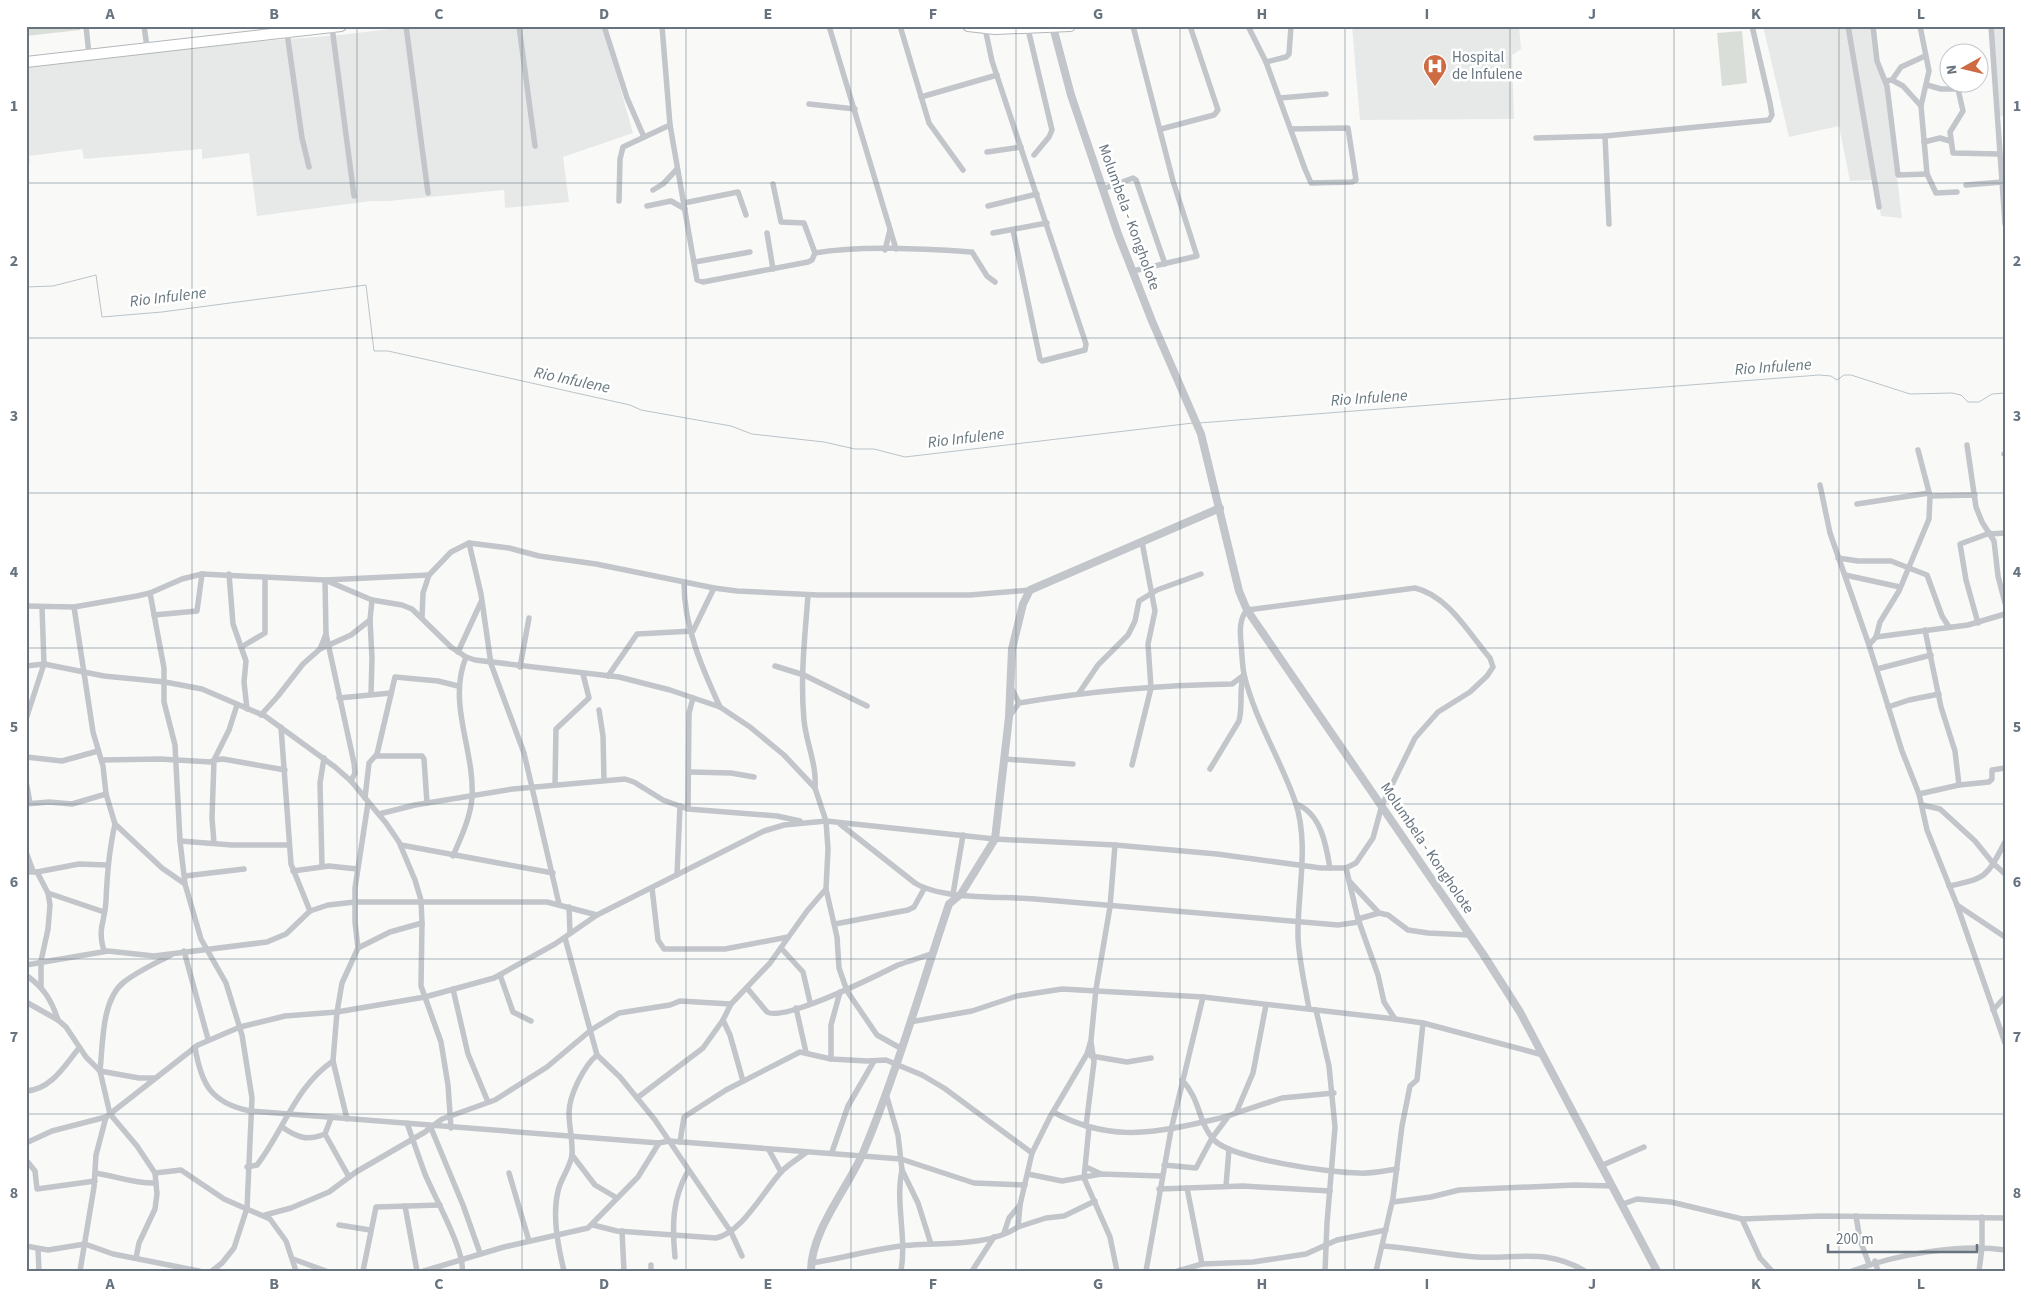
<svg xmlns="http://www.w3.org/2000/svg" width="2031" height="1297" font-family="'Source Sans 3',sans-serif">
<rect width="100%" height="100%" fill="#f9faf8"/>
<!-- built -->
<g fill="#e7e9e8">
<polygon points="415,26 603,26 633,133 563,157 569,202 505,208 504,190 388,201 371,201 257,216 249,153 202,159 202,149 84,159 82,149 29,156 30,162 26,163 26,64 124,52 340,35"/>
<polygon points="1352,26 1519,26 1521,49 1512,55 1514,119 1360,120"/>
<polygon points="1763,26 1872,26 1874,53 1886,86 1902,218 1881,216 1876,180 1850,181 1839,126 1789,137"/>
<polygon points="1990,26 2005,26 2005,116 1996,117"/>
</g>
<!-- green -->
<g fill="#daded8">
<polygon points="26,26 80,26 80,30 26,36"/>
<polygon points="1742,31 1747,83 1722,86 1717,33"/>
</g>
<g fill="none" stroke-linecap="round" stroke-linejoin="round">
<!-- stream -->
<g stroke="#bbc3c8" stroke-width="1">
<polyline points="26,287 53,286 96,275 102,317 162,312 366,285 374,351 388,351 630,405 641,410 731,426 752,434 824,442 855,449 874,449 905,457 1193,423"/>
<polyline points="1199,423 1819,375 1831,376 1837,380 1844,375 1851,375 1910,394 1952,393 1961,395 1968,402 1979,402 1992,394 2005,393"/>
</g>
<!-- trunk casing -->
<g stroke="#b3b7ba" stroke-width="12">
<g id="trunk">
<polyline points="968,26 995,29 1070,26"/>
<polyline points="26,62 341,26"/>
</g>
</g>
<!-- minor -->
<g stroke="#c2c5c9" stroke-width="5.5">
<polyline points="86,26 89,55"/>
<polyline points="144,26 147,47"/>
<polyline points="406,26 428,193"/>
<polyline points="519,26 535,146"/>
<polyline points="604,26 627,98 644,137"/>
<path d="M 662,26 L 670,125 L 697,280 L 703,282 L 808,262 L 812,260 L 815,253 C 862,245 924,249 972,252 L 987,276 L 995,282"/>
<polyline points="829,26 896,249"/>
<polyline points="900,26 929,123 963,170"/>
<polyline points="1248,26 1266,62 1305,169 1311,183 1352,182 1356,180 1348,128 1291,129"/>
<polyline points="1848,26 1879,207"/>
<polyline points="1873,26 1877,61 1887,86 1898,175 1927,174"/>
<polyline points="1920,26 1929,71 1921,106"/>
<polyline points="1991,26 2005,224"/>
<polyline points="332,27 354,196"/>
<polyline points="985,28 992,61 1086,344 1085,350 1042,361 1040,359 1013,230"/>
<polyline points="1028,29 1052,130 1049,137 1034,155"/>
<polyline points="287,33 302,138 309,167"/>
<polyline points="1266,62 1286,57 1289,54 1291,26"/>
<polyline points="1892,80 1901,67 1925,56"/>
<polyline points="1885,81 1892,80 1903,86 1921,106 1927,174 1936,193 1957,192"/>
<polyline points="1927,85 1941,89 1958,89 1963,111 1950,132 1953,153 1999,154"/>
<polyline points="921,97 997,75"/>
<polyline points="1280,98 1326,94"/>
<polyline points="809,104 855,109"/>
<polyline points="1161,129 1214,115 1218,110 1190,26"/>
<polyline points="1605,136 1609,224"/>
<polyline points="1536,138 1605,136 1769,120 1772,115 1770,103 1752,26"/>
<polyline points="1924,142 1940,138 1950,141"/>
<polyline points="987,152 1021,147"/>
<polyline points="773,184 781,222 804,223 815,253"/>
<polyline points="1966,185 2002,182"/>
<polyline points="1103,189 1133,178 1136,180 1165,264"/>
<polyline points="653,190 663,184 677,169"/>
<polyline points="619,201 620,159 623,147 670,125"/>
<polyline points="684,203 738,192 746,215"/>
<polyline points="647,206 671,201 685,209"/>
<polyline points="988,206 1037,194"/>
<polyline points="767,233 773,269"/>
<polyline points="993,233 1047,223"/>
<polyline points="885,250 890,230"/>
<polyline points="695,262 750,252"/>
<polyline points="1133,271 1197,256 1173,181 1133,26"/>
<polyline points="1967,445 1976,507 1982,522 1994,541 1998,576 2005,603"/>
<polyline points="2004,454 2005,454"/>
<polyline points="1820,485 1830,533 1869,645 1902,751 1919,794 1927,830 1957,905 2005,1043"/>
<polyline points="1930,496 1975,495"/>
<polyline points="1857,504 1929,493"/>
<polyline points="1990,534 2005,533"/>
<polyline points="469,543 481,594 491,664 524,753 559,904"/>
<polyline points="1838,558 1858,561 1891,561 1927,575 1942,616 1949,627"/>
<polyline points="229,574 233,624 246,661 244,682 247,709"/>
<polyline points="1845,575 1900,587"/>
<path d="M 684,583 C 684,627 702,668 720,707"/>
<polyline points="150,593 164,668 164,702 175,745 180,841 185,884"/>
<path d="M 808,595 C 805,636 800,678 804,720 C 806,743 817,764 815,788"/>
<polyline points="26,606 74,607 137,596 150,593 182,579 202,574 325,580 372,600 402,605 412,609 451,647 466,657 475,660 619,677 670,690 720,707 750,727 784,755 815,788 826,821 828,849 826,889 837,937 839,968 847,991 877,1035 902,1049"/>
<polyline points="74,607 93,732 103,766 106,794 115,824 162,868 185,884 201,939 226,983 242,1035 252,1098 247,1208 234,1248 222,1263 212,1271"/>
<polyline points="154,615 197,611 202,574"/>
<polyline points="422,617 423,593 429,575 451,552 469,543 509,548 539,556 596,564 714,588 737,591 818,595 970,595 1030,590"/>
<polyline points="1978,623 1966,580 1960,544 1990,533"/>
<polyline points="1925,630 1941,707 1955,751 1959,785"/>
<polyline points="326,634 354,763 355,773 351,781"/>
<polyline points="1876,637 1968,625 2005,614"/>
<polyline points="1869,645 1876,637 1880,622 1899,591 1929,519 1930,496 1918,450"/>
<polyline points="243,646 265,633 265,578"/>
<polyline points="320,649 351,635 370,620"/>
<polyline points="458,652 481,602"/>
<polyline points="26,666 44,664 104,676 165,682 202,689 265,716 335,767 351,781 386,823 399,842 415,880 421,900 422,923 421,986 441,1042 448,1085 451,1128"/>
<polyline points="775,666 804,675 867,706"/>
<polyline points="520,667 529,618"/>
<polyline points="1877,669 1931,655"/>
<polyline points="608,676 637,634 693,631 714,588"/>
<polyline points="1011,687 1019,703"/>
<polyline points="1079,693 1098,665 1128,635 1135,621 1139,601 1157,590 1201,574"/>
<polyline points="371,694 372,658 370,620 372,600"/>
<polyline points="339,698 391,693"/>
<polyline points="1888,707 1909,700 1939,694"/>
<polyline points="599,710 603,736 604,780"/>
<polyline points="261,715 278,696 303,664 320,649 326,634 325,580 429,575"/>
<path d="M 1009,717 L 1019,703 C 1090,691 1160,685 1232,684 L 1244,675"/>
<polyline points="26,719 44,664 42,607"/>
<polyline points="281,727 291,864 310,911"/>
<polyline points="376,756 422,756 424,759 427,803"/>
<polyline points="26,757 62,761 98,751"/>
<polyline points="1005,759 1073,764"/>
<polyline points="102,760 160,759 211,762 214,760 229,730 237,705"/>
<polyline points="1132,765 1151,688 1148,644 1155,611 1142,542"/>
<path d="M 1210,769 L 1239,721 C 1243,706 1239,692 1243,677"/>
<polyline points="690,772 731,773 754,777"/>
<polyline points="26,781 30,803"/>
<polyline points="555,785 556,729 589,698 583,674"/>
<polyline points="1919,794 1959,785 1989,782 1992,779 1992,770 2005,768"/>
<polyline points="365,798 369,763 377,754 395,677 438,681 458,686"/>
<polyline points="26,804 49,802 72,804 106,794"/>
<path d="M 1296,804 C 1321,813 1326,845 1330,868"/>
<polyline points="1922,805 1940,809 1975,841 1992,862 2005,874"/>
<polyline points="688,809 689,713 693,698"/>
<polyline points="379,814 415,805 513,789 625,779 634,782 663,800 688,809 777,816 800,821"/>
<path d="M 840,824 L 915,883 C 942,900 1001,896 1035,899 C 1136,908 1237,917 1338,925 L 1359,922"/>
<polyline points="180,841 232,845 289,845"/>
<polyline points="214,843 212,818 214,760 223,759 285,770"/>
<polyline points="401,845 553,873"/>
<polyline points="26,852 33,871"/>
<path d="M 453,856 C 461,837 470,819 472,798 C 475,750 447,704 466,657"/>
<polyline points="322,866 320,783 324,758"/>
<polyline points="1346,868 1358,919 1378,975 1384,1002 1395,1019"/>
<polyline points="293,871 329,866 357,869"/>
<polyline points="26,872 37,872 48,893 50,905 48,929 41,961 41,986"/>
<polyline points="37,872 79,864 107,865"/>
<polyline points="677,875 680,806"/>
<polyline points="185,876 244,869"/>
<polyline points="1350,882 1379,913 1388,915 1408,930 1428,933 1470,935"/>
<path d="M 1949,886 C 1988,878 1987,876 2005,842"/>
<polyline points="652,888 658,940 664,949 725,949 788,937"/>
<polyline points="48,893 104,912"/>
<polyline points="953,894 963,835"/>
<polyline points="1957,905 2005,937"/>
<polyline points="569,907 570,933"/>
<polyline points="1358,919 1379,913"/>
<polyline points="835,924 908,910 914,907 924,889"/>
<polyline points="565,938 597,1055 620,1077 655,1120 731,1232 742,1256"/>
<polyline points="358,948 390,932 422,923"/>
<polyline points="781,948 803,972 810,1002"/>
<path d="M 104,951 C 97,927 105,923 106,901 C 107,875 109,850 115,824"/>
<polyline points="184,951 208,1039"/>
<polyline points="26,965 108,951 154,956 267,942 286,934 310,911 328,905 355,902 547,902 597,915"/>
<path d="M 26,975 C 44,988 51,999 58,1020"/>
<polyline points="500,975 513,1012 531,1021"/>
<path d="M 747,988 L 767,1012 C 784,1022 878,975 898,965 C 909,961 920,958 931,954"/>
<polyline points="453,989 468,1054 488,1102"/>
<polyline points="26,1002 58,1020 66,1027 86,1057 100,1071 110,1114 137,1146 155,1173 157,1194 155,1209 139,1243 136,1258"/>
<polyline points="796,1008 806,1052"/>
<polyline points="1316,1010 1329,1066 1335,1127 1327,1223 1325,1271"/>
<polyline points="1993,1010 2005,997"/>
<polyline points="723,1020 730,1035 743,1081"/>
<polyline points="910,1022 972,1011 1017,996 1062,989 1203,997 1395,1019 1423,1023 1543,1055"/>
<path d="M 195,1047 C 201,1084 211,1103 250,1111 L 659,1143 L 669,1141 L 901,1159 L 974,1183 L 1025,1185"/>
<polyline points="1091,1056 1127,1062 1151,1058"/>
<polyline points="831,1059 831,1025 840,992"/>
<path d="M 154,1078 L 139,1078 L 100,1071 C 103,1045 101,1000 124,982 C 138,971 156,963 171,955"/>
<path d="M 1182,1080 C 1201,1100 1198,1123 1214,1140 C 1232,1159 1331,1173 1359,1173 C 1371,1174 1384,1171 1397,1169"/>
<path d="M 26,1091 C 51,1090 65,1065 79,1048"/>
<polyline points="886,1094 898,1135 902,1170 918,1203 931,1244"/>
<polyline points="637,1098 703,1048 723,1020 731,1004 770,963 807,911 826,889"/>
<path d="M 1053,1112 C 1105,1140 1148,1135 1203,1122 C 1215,1119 1225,1118 1236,1113 L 1253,1073 L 1266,1005"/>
<polyline points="1236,1113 1282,1098 1334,1093"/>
<polyline points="347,1119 333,1061 337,1012 342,983 358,948 355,922 355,888 368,803"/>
<path d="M 407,1123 C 413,1140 419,1158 425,1174 C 433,1194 466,1253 462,1271"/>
<polyline points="1086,1126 1094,1062 1091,1042"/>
<path d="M 282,1127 C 298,1138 307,1141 325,1134 L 331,1118"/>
<polyline points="1089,1127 1084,1178 1110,1237 1117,1271"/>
<polyline points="431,1128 463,1205 480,1253"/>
<polyline points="325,1134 349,1177"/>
<polyline points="680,1142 684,1117 726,1090 800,1052 831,1059 867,1061 886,1060 922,1075 944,1088 1032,1153"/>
<path d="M 26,1143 L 52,1131 L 106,1117 L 198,1045 L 240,1027 L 285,1016 L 337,1012 L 425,997 L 494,978 L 555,944 L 597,915 L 764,831 L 784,825 L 826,821 L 995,839 L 1115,845 L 1217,854 L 1321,868 L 1346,868 L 1356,863 L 1373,838 L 1382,805 L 1415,738 L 1438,712 L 1470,692 L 1487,676 L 1493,667 L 1490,658 C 1469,634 1449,596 1415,588 L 1247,610 C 1239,619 1240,632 1241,643 C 1242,653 1242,664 1244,674 C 1254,718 1280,758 1295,801 C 1310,844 1297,893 1298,937 C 1299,961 1305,985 1309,1009"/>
<polyline points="769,1150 781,1172"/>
<polyline points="832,1152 848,1106 874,1061"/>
<polyline points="572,1155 595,1185 617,1198"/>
<polyline points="26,1160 35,1171 37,1189 95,1181"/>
<polyline points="1164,1165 1196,1168 1212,1138 1227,1118"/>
<polyline points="1603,1165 1644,1147"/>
<path d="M 247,1167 L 257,1165 C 284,1130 295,1087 333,1061"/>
<polyline points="1086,1167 1101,1174"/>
<path d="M 95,1173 C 116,1176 135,1184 156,1183"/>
<polyline points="155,1173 181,1170 224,1199 270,1219 286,1241 296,1271"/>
<polyline points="509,1173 529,1241"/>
<polyline points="1028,1174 1062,1181 1101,1174 1161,1176"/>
<polyline points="1226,1186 1229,1149"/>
<polyline points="1187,1188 1202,1264"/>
<polyline points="1159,1189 1243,1186 1330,1191"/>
<polyline points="1393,1202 1431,1197 1459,1190 1575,1185 1613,1186"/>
<polyline points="1623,1204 1637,1199 1671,1202 1742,1219 1821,1216 2005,1218"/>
<polyline points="405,1206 417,1271"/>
<polyline points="265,1215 291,1208 329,1192 356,1172 425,1132 442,1119 495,1100 547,1067 591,1030 619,1013 670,1005 680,1001 731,1004"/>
<polyline points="1856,1216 1860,1240 1869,1264"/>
<polyline points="1742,1219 1760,1258 1772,1271"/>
<polyline points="339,1225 370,1230"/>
<path d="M 593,1225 L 617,1231 L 716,1238 C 742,1233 764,1190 782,1171 C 789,1164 799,1158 807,1152"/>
<polyline points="1018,1227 1046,1218 1064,1216 1095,1201"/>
<polyline points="622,1231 624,1271"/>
<polyline points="1004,1233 1009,1218 1020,1205"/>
<polyline points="26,1246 48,1250 85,1244 113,1254 199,1271"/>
<path d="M 1382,1246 C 1414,1248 1445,1255 1477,1257 C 1518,1259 1546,1248 1585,1271"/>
<polyline points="38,1249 39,1271"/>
<path d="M 675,1257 C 672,1226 672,1199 688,1171"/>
<polyline points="293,1259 326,1271"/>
<polyline points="1875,1261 1878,1271"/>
<path d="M 811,1263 C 839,1259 866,1251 894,1247 C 932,1241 985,1249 1018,1227 L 1020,1205 L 1032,1153 L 1050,1117 L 1087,1054 L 1091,1040 L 1096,989 L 1110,907 L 1115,845"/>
<polyline points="651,1265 651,1271"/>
<polyline points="80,1271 94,1187 96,1155 106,1117"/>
<polyline points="363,1271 376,1207 440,1205"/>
<polyline points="424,1271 504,1247 588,1228 638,1177 659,1143"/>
<path d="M 564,1271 C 558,1246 552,1216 558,1191 C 561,1178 570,1168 572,1155 C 573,1141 569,1127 569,1113 C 569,1095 584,1066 597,1055"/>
<path d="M 901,1271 C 907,1237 895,1203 902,1170"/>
<polyline points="972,1271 994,1237"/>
<polyline points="1146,1271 1171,1130 1203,997"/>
<polyline points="1178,1271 1202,1264 1253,1262 1306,1254 1337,1240 1386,1230"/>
<polyline points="1376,1271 1393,1198 1402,1126 1410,1086 1417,1080 1423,1023"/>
<path d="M 1852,1271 C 1894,1255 1960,1243 2005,1250"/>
<polyline points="1979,1271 1982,1248 1982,1217"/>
</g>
<!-- tertiary -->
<g stroke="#c2c5c9" stroke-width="8">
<polyline points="263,26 264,34"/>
<polyline points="1053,27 1071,95 1118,234 1152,321 1201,434 1239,591 1247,610 1483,954 1520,1012 1657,1271"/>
<path d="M 811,1271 C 811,1231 847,1189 863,1153 C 897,1072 921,987 949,904 L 961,894 L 995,839 L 1009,717 L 1012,649 L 1023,604 L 1030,590 L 1220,508"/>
</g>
<!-- trunk -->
<use href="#trunk" stroke="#fff" stroke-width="10"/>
</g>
<!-- grid -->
<path fill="none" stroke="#67747f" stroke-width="1" stroke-opacity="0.55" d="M 192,26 L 192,1271M 357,26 L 357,1271M 522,26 L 522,1271M 686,26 L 686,1271M 851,26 L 851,1271M 1016,26 L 1016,1271M 1180,26 L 1180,1271M 1345,26 L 1345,1271M 1510,26 L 1510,1271M 1674,26 L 1674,1271M 1839,26 L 1839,1271M 26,183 L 2005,183M 26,338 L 2005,338M 26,493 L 2005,493M 26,648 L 2005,648M 26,804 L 2005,804M 26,959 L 2005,959M 26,1114 L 2005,1114"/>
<!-- icons -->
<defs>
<g id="hospital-pin" transform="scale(1.25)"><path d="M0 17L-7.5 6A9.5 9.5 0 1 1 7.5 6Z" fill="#cf6b43" stroke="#fff"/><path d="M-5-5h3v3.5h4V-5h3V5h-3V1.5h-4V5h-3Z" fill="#fff"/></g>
</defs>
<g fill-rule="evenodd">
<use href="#hospital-pin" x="1435" y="66"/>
</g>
<g text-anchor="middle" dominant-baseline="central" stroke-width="5" stroke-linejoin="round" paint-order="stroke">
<!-- poi labels -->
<g font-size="15" fill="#67747f" stroke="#fff" text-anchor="start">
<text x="1452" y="57">Hospital<tspan x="1452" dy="17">de Infulene</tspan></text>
</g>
<!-- street labels -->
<g font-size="15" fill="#67747f" stroke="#fff">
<text transform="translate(1129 217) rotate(70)">Molumbela - Kongholote</text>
<text transform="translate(1427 848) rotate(56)">Molumbela - Kongholote</text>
</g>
<!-- water labels -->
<g font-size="16" font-style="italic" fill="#68787f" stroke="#fff">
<text transform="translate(168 297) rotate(-7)">Rio Infulene</text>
<text transform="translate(1773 367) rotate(-4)">Rio Infulene</text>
<text transform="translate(572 380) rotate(12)">Rio Infulene</text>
<text transform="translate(1369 398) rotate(-4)">Rio Infulene</text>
<text transform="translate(966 438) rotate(-7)">Rio Infulene</text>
</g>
</g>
<!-- border -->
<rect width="2031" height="1297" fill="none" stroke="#ffffff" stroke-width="55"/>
<!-- north arrow -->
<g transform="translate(1964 68) rotate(262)"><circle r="24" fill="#ffffff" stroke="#c2c7cc"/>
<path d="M0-4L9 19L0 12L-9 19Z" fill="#cf6b43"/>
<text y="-8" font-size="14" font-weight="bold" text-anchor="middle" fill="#67747f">N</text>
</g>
<!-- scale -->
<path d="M1828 1244v8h149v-8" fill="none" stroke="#67747f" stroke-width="2.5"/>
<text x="1836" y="1244" font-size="15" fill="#67747f" stroke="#ffffff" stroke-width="4" paint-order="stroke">200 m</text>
<rect x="28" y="28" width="1976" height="1242" fill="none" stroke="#67747f" stroke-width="2"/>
<g font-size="16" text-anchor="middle" font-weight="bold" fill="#67747f">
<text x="110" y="19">A</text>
<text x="274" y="19">B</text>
<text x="439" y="19">C</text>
<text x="604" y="19">D</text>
<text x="768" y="19">E</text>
<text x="933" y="19">F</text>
<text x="1098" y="19">G</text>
<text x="1262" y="19">H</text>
<text x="1427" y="19">I</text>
<text x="1592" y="19">J</text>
<text x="1756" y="19">K</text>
<text x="1921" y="19">L</text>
<text x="14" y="111">1</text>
<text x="2017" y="111">1</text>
<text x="14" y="266">2</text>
<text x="2017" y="266">2</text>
<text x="14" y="421">3</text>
<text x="2017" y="421">3</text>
<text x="14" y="577">4</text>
<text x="2017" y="577">4</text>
<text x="14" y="732">5</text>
<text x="2017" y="732">5</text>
<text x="14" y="887">6</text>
<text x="2017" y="887">6</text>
<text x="14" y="1042">7</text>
<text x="2017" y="1042">7</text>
<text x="14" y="1198">8</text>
<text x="2017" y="1198">8</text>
<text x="110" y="1289">A</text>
<text x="274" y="1289">B</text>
<text x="439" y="1289">C</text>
<text x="604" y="1289">D</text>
<text x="768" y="1289">E</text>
<text x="933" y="1289">F</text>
<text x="1098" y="1289">G</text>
<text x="1262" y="1289">H</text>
<text x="1427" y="1289">I</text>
<text x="1592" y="1289">J</text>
<text x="1756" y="1289">K</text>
<text x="1921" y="1289">L</text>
</g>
</svg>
